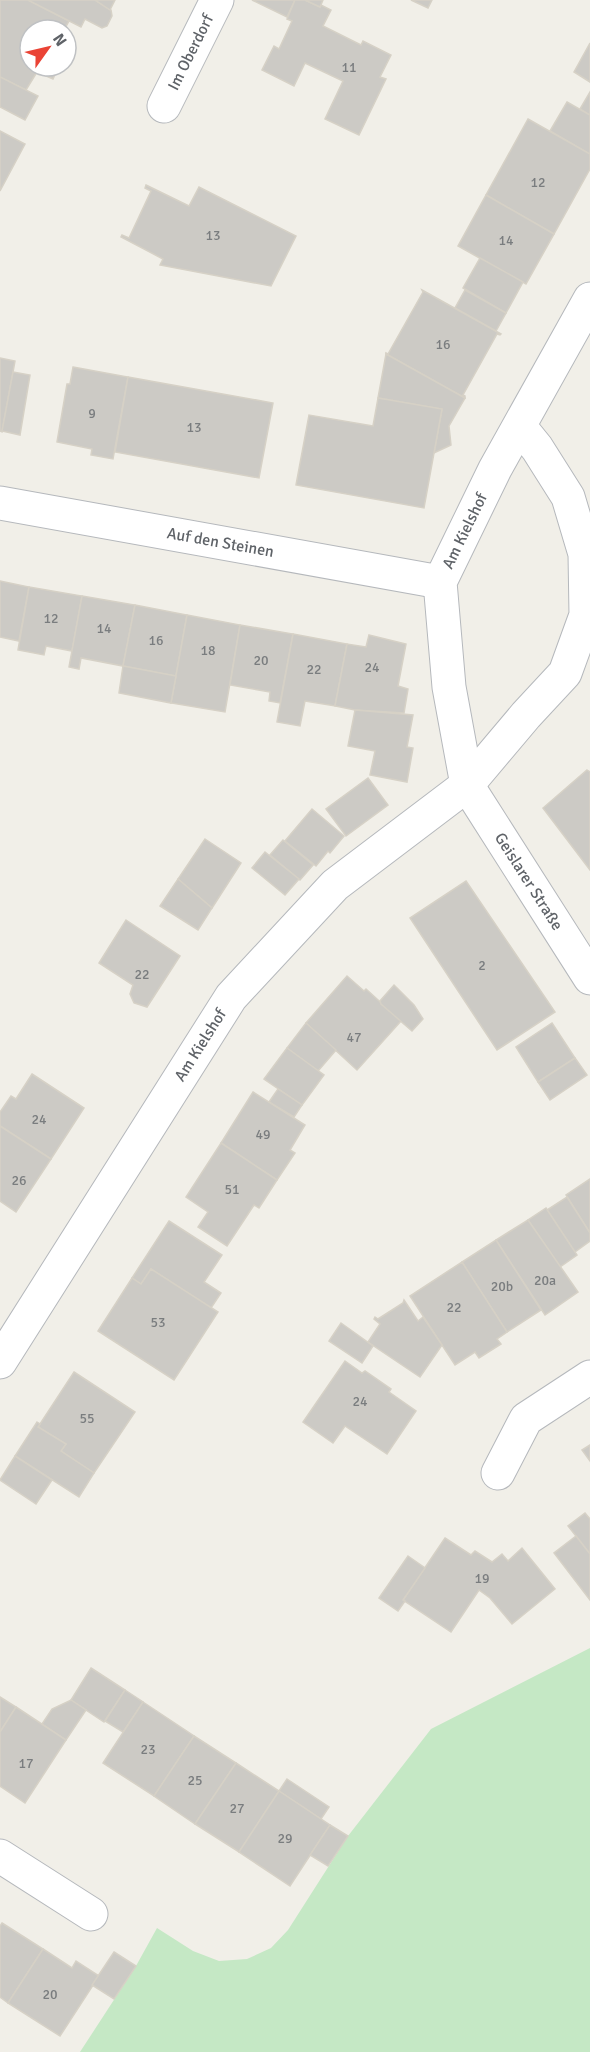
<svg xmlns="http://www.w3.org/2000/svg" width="590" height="2052" font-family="Signika,sans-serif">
<rect width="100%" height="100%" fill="#f1efe8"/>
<!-- green -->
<polygon fill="#c5e8c5" points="590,1648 590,2052 80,2052 136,1966 157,1928 193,1951 219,1961 247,1959 271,1948 288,1930 348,1836 431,1729"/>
<!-- building -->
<g fill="#cccac5" stroke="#d6d1c6" stroke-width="1.5">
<polygon points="0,0 28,0 69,21 64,30 30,30 30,66 59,66 53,79 37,72 26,90 0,77"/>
<polygon points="28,0 95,0 111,10 112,16 107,26 102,28 85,19 81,27"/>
<polygon points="95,0 115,0 110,10"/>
<polygon points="252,0 295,0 287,17"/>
<polygon points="295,0 305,0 320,7 321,5 331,10 323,26 361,45 363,41 391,55 380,77 386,79 359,135 325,119 343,81 305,63 294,86 262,70 274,46 279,49 292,21 287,19"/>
<polygon points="305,0 323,0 320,7"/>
<polygon points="411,0 432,0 428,8"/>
<polygon points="590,43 590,82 574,72"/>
<polygon points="0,77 38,96 25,120 0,107"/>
<polygon points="590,92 590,115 580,109"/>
<polygon points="567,102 590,115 590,154 550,131"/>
<polygon points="528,119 590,154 590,169 554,234 486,195"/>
<polygon points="0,131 25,144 0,191"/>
<polygon points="146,185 189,206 199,187 296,236 271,286 160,265 163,259 121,237 122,235 129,238 151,191 145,188"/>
<polygon points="486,195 554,234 526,284 458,246"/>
<polygon points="480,258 523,282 506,313 463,288"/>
<polygon points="422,290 501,334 500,335 497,334 463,395 465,396 465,398 386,354 386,353 388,354 423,292"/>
<polygon points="465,290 506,313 496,331 455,308"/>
<polygon points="386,354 465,398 449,426 451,445 434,453 442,409 378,398"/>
<polygon points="0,358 15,361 2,432 0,431"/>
<polygon points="73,367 128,377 113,459 91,455 92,449 57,442 67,384 70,384"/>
<polygon points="13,372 30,375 20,435 2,431"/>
<polygon points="128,377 273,403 259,478 115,452"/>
<polygon points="378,398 442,409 424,508 296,485 309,415 373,426"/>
<polygon points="0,581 29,587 19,641 0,637"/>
<polygon points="29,587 82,596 72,651 46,646 44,655 18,650"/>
<polygon points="82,596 135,605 123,666 81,658 79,669 69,667"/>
<polygon points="135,605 187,615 176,676 123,666"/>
<polygon points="187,615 240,625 225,712 171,703"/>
<polygon points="240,625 293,634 280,703 269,701 270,692 230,685"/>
<polygon points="293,634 347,644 335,706 305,701 300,726 277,722"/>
<polygon points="369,635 406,644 398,686 408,689 404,713 355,710 335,706 347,644 366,647"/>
<polygon points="123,666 176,676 171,703 119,693"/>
<polygon points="355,710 413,715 407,747 413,748 407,782 370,775 375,751 348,746"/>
<polygon points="587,770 590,772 590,870 543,808"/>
<polygon points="368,778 388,805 346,836 326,809"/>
<polygon points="312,809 344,836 330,853 328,851 316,866 285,841"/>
<polygon points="205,839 241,863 212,908 178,879"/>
<polygon points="283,840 313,865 300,880 270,855"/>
<polygon points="265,852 299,879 285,895 252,868"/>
<polygon points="178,879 212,908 198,930 160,906"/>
<polygon points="466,881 555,1012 497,1050 410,918"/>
<polygon points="126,920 180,956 147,1007 134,1003 130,994 133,985 99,963"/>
<polygon points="347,976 364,991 366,989 401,1021 357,1070 306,1023"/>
<polygon points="394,985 414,1005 423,1019 412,1031 381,1004 380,1001"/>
<polygon points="306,1023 336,1050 318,1071 287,1048"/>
<polygon points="552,1023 575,1058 538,1082 516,1047"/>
<polygon points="287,1048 324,1075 302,1105 264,1079"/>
<polygon points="575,1058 587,1075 550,1100 538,1082"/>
<polygon points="32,1074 84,1108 51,1159 0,1126 0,1112 11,1096 16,1099"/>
<polygon points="278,1089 302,1105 294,1117 269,1102"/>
<polygon points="253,1092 305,1125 290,1150 295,1153 277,1180 221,1143"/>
<polygon points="0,1126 51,1159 16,1212 0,1201"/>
<polygon points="221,1143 277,1180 259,1208 254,1205 227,1246 198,1227 208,1212 186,1197"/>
<polygon points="590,1179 590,1233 566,1195"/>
<polygon points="567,1197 590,1233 590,1241 575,1252 547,1210"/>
<polygon points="546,1208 577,1255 560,1267 528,1220"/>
<polygon points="528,1220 578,1292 545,1315 496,1240"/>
<polygon points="169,1221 222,1255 204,1282 221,1293 211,1308 151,1269 141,1284 132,1278"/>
<polygon points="496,1240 541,1310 507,1332 462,1262"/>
<polygon points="462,1262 507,1332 497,1339 501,1344 479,1358 475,1352 455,1365 410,1296"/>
<polygon points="151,1269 218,1312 174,1380 98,1331 132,1278 141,1284"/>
<polygon points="404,1300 418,1321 423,1317 442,1345 420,1377 368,1342 380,1324 374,1319 375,1317 378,1319 403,1303"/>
<polygon points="341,1323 373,1346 362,1363 329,1341"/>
<polygon points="345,1361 362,1373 365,1371 391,1389 389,1392 416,1411 387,1454 345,1426 333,1443 303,1422"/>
<polygon points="74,1372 135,1412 94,1473 61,1451 66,1444 38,1427"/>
<polygon points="37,1422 40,1424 38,1427 66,1444 61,1451 94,1473 79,1497 15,1456"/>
<polygon points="590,1445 590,1461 582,1450"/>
<polygon points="15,1456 52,1480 36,1504 0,1480"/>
<polygon points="585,1513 590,1519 590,1554 568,1526"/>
<polygon points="576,1536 590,1554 590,1600 554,1553"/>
<polygon points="445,1538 471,1555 475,1551 492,1562 502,1554 508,1561 522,1548 555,1589 512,1624 490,1598 479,1590 451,1632 403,1600"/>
<polygon points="408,1556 425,1568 403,1600 405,1601 398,1611 379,1598"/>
<polygon points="91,1668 125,1690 104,1722 71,1700"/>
<polygon points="125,1690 143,1702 123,1732 105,1721"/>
<polygon points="0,1697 16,1707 0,1732"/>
<polygon points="71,1700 86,1710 66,1740 42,1724 52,1709"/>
<polygon points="143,1702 194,1736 154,1796 103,1763"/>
<polygon points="16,1707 66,1740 25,1803 0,1786 0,1732"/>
<polygon points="194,1736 236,1763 195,1824 154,1796"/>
<polygon points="236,1763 279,1791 239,1852 195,1824"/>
<polygon points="287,1779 329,1807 321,1819 279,1791"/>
<polygon points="279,1791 330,1825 290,1886 239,1852"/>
<polygon points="330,1825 348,1836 328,1866 310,1855"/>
<polygon points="2,1923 43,1949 8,2003 0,1997 0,1926"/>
<polygon points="43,1949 72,1968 76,1961 99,1976 60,2036 8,2003"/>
<polygon points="114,1952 136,1966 114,1999 92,1985"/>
</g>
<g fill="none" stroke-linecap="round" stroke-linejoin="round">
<!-- minor casing -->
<g stroke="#b5b8bc" stroke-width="35">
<g id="minor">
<path id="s1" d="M 164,106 L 217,0"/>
<path id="s2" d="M 590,299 L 495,469 L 440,582 L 449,687 L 467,785 L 590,978"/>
<path id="s3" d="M 0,503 L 440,582"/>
<path id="s4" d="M 0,1362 L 231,997 L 335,885 L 467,785 L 526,715 L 565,673 L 586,615 L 585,554 L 568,497 L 537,448 L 520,427"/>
<polyline points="498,1473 526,1419 590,1377"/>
<polyline points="0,1856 91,1914"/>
</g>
</g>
<!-- minor -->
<use href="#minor" stroke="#fff" stroke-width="33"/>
</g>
<g text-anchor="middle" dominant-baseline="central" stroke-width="5" stroke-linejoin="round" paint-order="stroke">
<!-- number labels -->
<g font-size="14" fill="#7a7d7f">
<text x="349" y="67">11</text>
<text x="538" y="182">12</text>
<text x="213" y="235">13</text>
<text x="506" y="240">14</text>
<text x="443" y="344">16</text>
<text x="92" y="413">9</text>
<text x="194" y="427">13</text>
<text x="51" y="618">12</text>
<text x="104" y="628">14</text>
<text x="156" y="640">16</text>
<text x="208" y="650">18</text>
<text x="261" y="660">20</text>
<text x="372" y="667">24</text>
<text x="314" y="669">22</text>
<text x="482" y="965">2</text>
<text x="142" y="974">22</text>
<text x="354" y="1037">47</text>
<text x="39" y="1119">24</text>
<text x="263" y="1134">49</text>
<text x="19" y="1180">26</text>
<text x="232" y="1189">51</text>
<text x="545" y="1280">20a</text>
<text x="502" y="1286">20b</text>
<text x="454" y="1307">22</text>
<text x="158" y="1322">53</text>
<text x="360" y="1401">24</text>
<text x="87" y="1418">55</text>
<text x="482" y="1578">19</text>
<text x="148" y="1749">23</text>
<text x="26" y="1763">17</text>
<text x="195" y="1780">25</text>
<text x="237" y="1808">27</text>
<text x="285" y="1838">29</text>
<text x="50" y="1994">20</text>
</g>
<!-- street labels -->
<g font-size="16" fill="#5f6368" stroke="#fff">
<text stroke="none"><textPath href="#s1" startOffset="60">Im Oberdorf</textPath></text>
<text transform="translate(465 531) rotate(-64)">Am Kielshof</text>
<text stroke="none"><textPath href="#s3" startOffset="224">Auf den Steinen</textPath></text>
<text stroke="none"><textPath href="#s2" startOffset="640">Geislarer Straße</textPath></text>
<text stroke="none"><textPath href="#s4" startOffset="375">Am Kielshof</textPath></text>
</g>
</g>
<!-- north arrow -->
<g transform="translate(48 48) rotate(56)"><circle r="28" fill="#ffffff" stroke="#bfc1c3" stroke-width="1.5"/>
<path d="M0-4.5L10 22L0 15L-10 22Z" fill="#ea4335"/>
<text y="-9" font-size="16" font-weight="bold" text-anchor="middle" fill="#5f6368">N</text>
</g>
</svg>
